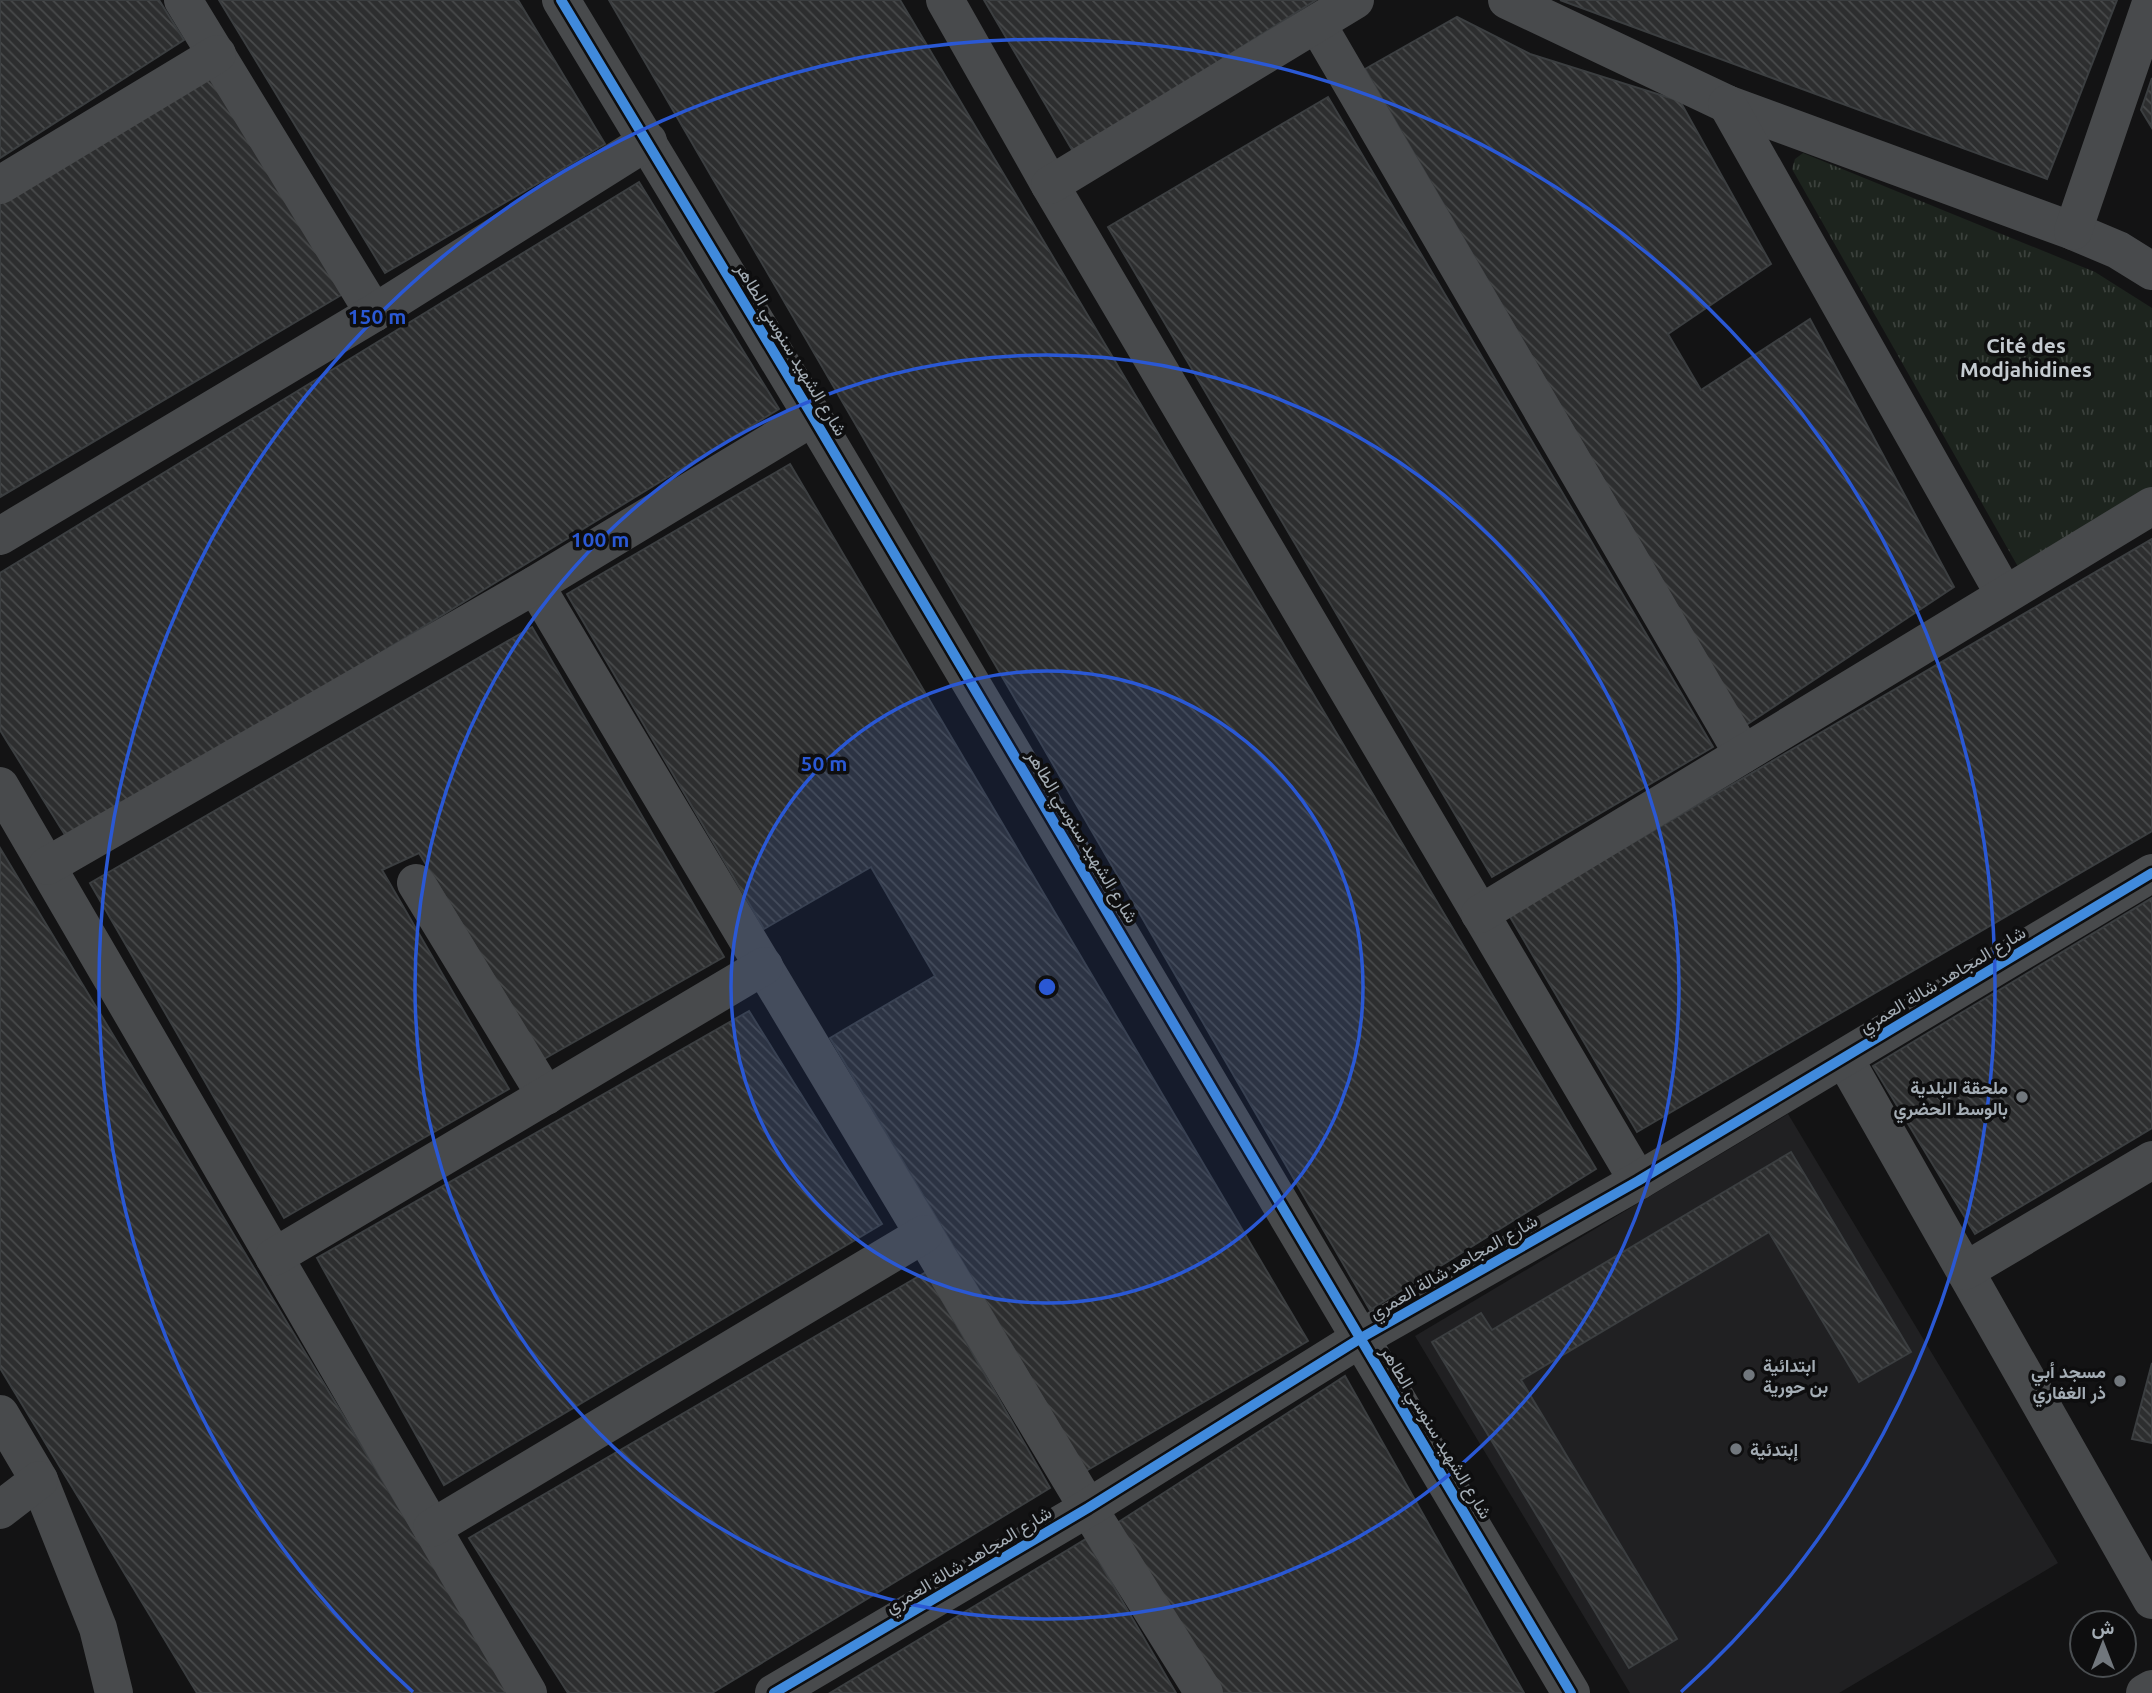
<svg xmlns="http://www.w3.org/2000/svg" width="2152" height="1693" font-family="Ubuntu,Vazirmatn,sans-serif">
<defs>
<pattern id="park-tufts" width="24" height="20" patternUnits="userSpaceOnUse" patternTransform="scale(1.75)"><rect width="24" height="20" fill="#1d241e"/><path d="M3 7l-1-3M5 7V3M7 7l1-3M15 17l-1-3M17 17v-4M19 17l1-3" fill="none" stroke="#3b413c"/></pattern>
<pattern id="building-back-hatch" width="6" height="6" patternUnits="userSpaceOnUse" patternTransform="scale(1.75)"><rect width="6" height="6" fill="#2d2e2f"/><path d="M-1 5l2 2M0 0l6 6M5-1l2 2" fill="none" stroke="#484a4b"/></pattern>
</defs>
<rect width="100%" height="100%" fill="#131314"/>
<!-- built -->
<polygon fill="#202022" points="1788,1114 2058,1563 1839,1693 1630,1693 1415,1336"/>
<!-- park -->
<polygon fill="url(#park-tufts)" points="1803,153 2095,272 2152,308 2152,488 2021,572 1792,169 1795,159"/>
<!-- building -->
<g fill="url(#building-back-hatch)" stroke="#3b3e40" stroke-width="2">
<polygon points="0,0 159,0 184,40 0,158"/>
<polygon points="219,0 518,0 605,144 385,273"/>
<polygon points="609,0 900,0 1596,1169 1370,1310"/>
<polygon points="984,0 1316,0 1074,153"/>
<polygon points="1560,0 2117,0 2047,179"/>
<polygon points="1457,17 1530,54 1680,101 1771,264 1668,334 1701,390 1810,319 1954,587 1746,725 1365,69"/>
<polygon points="210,71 343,294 0,497 0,196"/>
<polygon points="2152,78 2152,128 2141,110"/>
<polygon points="1328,97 1713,747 1492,877 1108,227"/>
<polygon points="639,182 779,409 70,843 0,730 0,573"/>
<polygon points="790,464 1308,1341 1086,1471 830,1038 935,976 871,867 764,929 567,594"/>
<polygon points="2152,539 2152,831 1637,1132 1509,915"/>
<polygon points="532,627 724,957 544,1059 419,853 382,870 509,1089 284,1218 90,883"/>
<polygon points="0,848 511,1693 197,1693 0,1368"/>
<polygon points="2152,898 2152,1128 1975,1234 1873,1066"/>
<polygon points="749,1011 882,1224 444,1485 317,1258"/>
<polygon points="1791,1152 1911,1352 1859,1382 1769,1232 1521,1380 1677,1639 1629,1668 1432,1342 1481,1313 1492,1330"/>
<polygon points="926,1272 1050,1488 712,1693 568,1693 469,1538"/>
<polygon points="2152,1363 2152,1443 2132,1439"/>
<polygon points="1345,1376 1524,1693 1219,1693 1117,1523"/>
<polygon points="1086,1539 1176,1693 830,1693"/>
</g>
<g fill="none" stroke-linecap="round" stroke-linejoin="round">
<!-- street -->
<g stroke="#484a4c" stroke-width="38">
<polyline points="183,0 374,313"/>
<polyline points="561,0 813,417 1571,1693"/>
<polyline points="945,0 1050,185 1638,1181"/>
<polyline points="1507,0 1727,104 2073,231 2118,250 2152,271"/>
<polyline points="1317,24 1743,754"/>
<polyline points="1727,104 2004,594"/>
<polyline points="0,185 217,54"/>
<polyline points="1050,185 1355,0"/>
<polyline points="2073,231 2152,0"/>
<polyline points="0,536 374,313 648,141"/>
<polyline points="535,585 1088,1508 1204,1693"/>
<polyline points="0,786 528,1693"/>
<polyline points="47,866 535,585 813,417"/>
<polyline points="416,883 546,1096"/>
<polyline points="1480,914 2152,506"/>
<polyline points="1844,1058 2152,1600"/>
<polyline points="274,1257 764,966"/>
<polyline points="1965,1271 2152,1160"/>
<polyline points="0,1414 39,1480 98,1628 114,1693"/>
<polyline points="0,1510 39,1480"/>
<polyline points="432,1528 924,1234"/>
<polyline points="774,1693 1088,1508 1361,1338 1638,1181 2152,873"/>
<polyline points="2145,1693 2152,1689"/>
</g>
<!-- cycleway casing -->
<g stroke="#0e0e0f" stroke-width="15">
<g id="cycleway">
<polyline points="561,0 813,417 1571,1693"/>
<polyline points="774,1693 1088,1508 1361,1338 1638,1181 2152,873"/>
</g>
</g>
<!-- cycleway -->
<use href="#cycleway" stroke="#408adc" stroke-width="10"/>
</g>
<!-- distance rings -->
<circle cx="1047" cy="987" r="316" fill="#2a58d4" fill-opacity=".12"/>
<g fill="none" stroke="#2a58d4" stroke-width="3.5">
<circle cx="1047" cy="987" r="316"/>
<circle cx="1047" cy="987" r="632"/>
<path d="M413 1692A948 948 0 1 1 1681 1692"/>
</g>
<!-- markers -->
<g fill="#71777d" stroke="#0e0e0f" stroke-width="2.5">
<circle cx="2022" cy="1097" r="7"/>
<circle cx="1749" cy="1375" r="7"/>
<circle cx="2120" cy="1381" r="7"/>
<circle cx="1736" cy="1449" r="7"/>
</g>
<g text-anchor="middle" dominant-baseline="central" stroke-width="7" stroke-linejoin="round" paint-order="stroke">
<!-- street labels -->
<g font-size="18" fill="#a4adb5" stroke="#0e0e0f">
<text transform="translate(792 349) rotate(59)">شارع الشهيد سنوسي الطاهر</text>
<text transform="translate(1083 836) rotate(59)">شارع الشهيد سنوسي الطاهر</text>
<text transform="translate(1942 979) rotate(-31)">شارع المجاهد شالة العمري</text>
<text transform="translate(1453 1266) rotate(-30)">شارع المجاهد شالة العمري</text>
<text transform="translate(1437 1432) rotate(59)">شارع الشهيد سنوسي الطاهر</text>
<text transform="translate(968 1559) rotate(-31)">شارع المجاهد شالة العمري</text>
</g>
<!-- poi labels -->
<g font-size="18" font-weight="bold" fill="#a4adb5" stroke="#0e0e0f" text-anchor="end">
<text x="2008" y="1087">ملحقة البلدية<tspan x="2008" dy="21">بالوسط الحضري</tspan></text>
<text x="1763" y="1365" text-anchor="start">ابتدائية<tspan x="1763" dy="21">بن حورية</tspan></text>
<text x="2106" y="1371">مسجد أبي<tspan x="2106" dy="21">ذر الغفاري</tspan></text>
<text x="1750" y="1449" text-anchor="start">إبتدئية</text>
</g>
<!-- quarter labels -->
<g font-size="21" font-weight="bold" fill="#c5cbd1" stroke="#0e0e0f">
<text x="2026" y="345">Cité des<tspan x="2026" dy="24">Modjahidines</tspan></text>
</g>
</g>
<circle cx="1047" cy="987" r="10" fill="#2a58d4" stroke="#0e0e0f" stroke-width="3.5"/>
<g font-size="21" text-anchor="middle" font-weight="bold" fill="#2a58d4" stroke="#0e0e0f" stroke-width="7" stroke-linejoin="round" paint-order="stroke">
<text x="377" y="324">150 m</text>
<text x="600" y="547">100 m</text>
<text x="824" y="771">50 m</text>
</g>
<!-- north arrow -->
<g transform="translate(2103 1644)"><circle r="33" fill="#0e0e0f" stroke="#4a4e51" stroke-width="2"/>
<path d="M0-5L12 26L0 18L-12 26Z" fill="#71777d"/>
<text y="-10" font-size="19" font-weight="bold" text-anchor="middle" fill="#a4adb5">ش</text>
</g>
</svg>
